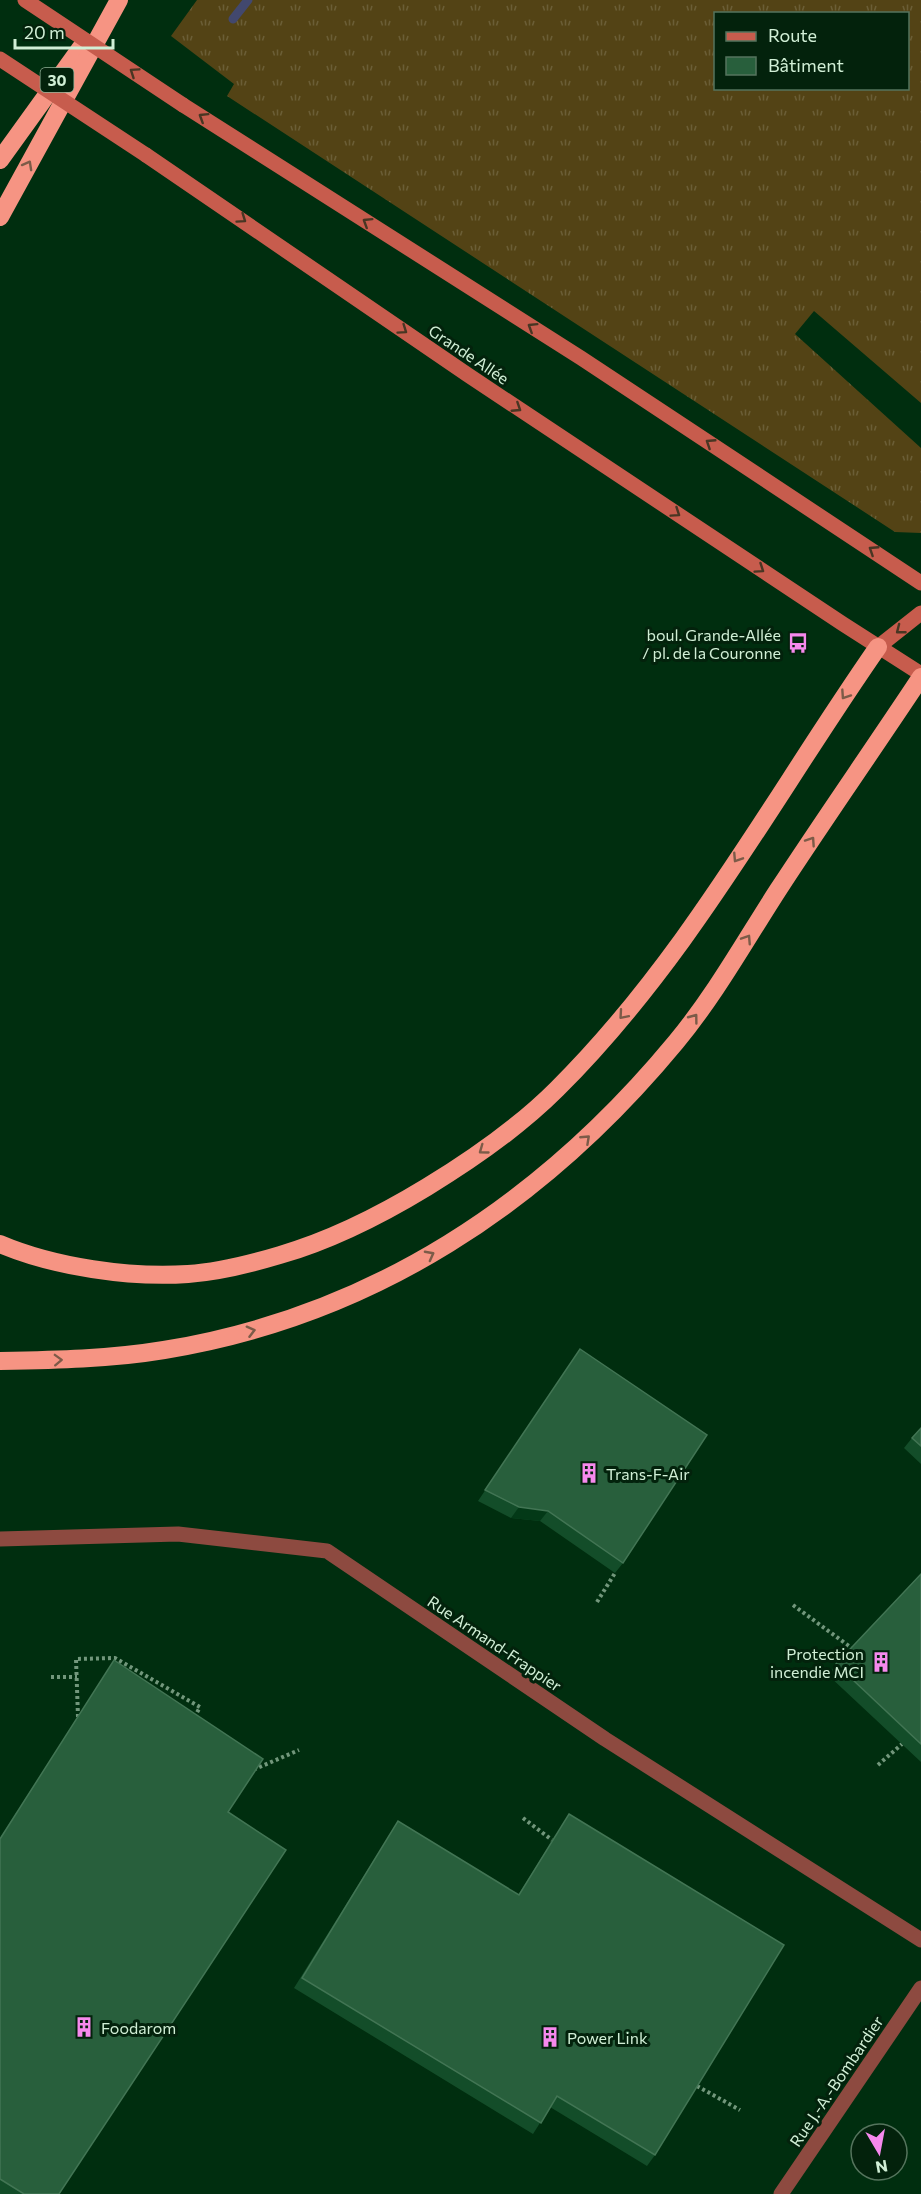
<svg xmlns="http://www.w3.org/2000/svg" width="921" height="2194" font-family="Commissioner,sans-serif">
<defs>
<pattern id="grass-tufts" width="24" height="20" patternUnits="userSpaceOnUse" patternTransform="scale(1.5)"><rect width="24" height="20" fill="#534315"/><path d="M3 7l-1-3M5 7V3M7 7l1-3M15 17l-1-3M17 17v-4M19 17l1-3" fill="none" stroke="#6b5e36"/></pattern>
</defs>
<rect width="100%" height="100%" fill="#002e0f"/>
<!-- grass -->
<path fill="url(#grass-tufts)" fill-rule="evenodd" d="M 197,0 L 921,0 L 921,403 L 814,311 L 795,334 L 921,448 L 921,533 L 895,532 L 227,96 L 234,84 L 171,36 ZM 716,14 L 908,14 L 908,88 L 716,88 Z"/>
<g fill="none" stroke-linecap="round" stroke-linejoin="round">
<!-- stream -->
<polyline stroke="#42486e" stroke-width="9" points="233,19 248,0"/>
<!-- path -->
<g stroke="#72977c" stroke-width="4" stroke-dasharray="3 3" stroke-linecap="butt">
<polyline points="597,1602 615,1573"/>
<polyline points="793,1605 853,1649"/>
<polyline points="51,1677 77,1677"/>
<polyline points="78,1717 76,1659 115,1658 200,1707 194,1718"/>
<polyline points="878,1765 902,1744"/>
<polyline points="254,1768 255,1769 299,1750"/>
<polyline points="523,1818 552,1840"/>
<polyline points="697,2086 740,2110"/>
</g>
<!-- street -->
<g stroke="#8d4a40" stroke-width="15">
<polyline points="0,1539 178,1534 327,1551 605,1739 921,1940"/>
<polyline points="781,2194 921,1988"/>
</g>
<!-- secondary -->
<g stroke="#c75c4d" stroke-width="15">
<polyline points="183,105 581,358 921,583"/>
<polyline points="146,155 468,375 843,624 921,674"/>
<polyline points="878,647 921,613"/>
</g>
<!-- highway -->
<g stroke="#f69483" stroke-width="18">
<polyline points="0,160 85,42"/>
<polyline points="0,217 119,0"/>
<path d="M 0,1244 C 54,1267 130,1278 188,1274 C 219,1272 250,1264 280,1255 C 332,1240 381,1215 427,1187 C 473,1159 519,1127 557,1089 C 687,960 774,796 878,647"/>
<path d="M 0,1361 C 55,1360 110,1359 164,1350 C 373,1316 543,1203 676,1042 C 715,995 745,941 778,890 C 825,818 874,748 921,677"/>
</g>
<!-- secondary-bridge -->
<g stroke="#c75c4d" stroke-width="15">
<polyline points="25,0 183,105"/>
<polyline points="0,59 146,155"/>
</g>
</g>
<!-- wall -->
<g fill="#134d29">
<polygon points="580,1349 623,1563 615,1573 540,1521 511,1518 478,1501"/>
<polygon points="921,1428 921,1464 904,1448 912,1438"/>
<polygon points="921,1574 921,1762 828,1675 836,1664"/>
<polygon points="114,1660 228,1812 59,2194 0,2194 0,1838"/>
<polygon points="569,1814 655,2155 647,2166 550,2107 533,2134 294,1988 398,1821 518,1895"/>
</g>
<!-- shaded-wall -->
<polygon fill="#033917" points="519,1507 548,1511 540,1521 511,1518"/>
<!-- building -->
<g fill="#285f3c" stroke="#427554" stroke-width="1.5">
<polygon points="580,1349 707,1435 623,1563 548,1511 519,1507 485,1490"/>
<polygon points="921,1428 921,1446 912,1438"/>
<polygon points="921,1574 921,1744 836,1664"/>
<polygon points="114,1660 263,1759 228,1812 286,1850 59,2194 24,2194 0,2179 0,1839"/>
<polygon points="569,1814 784,1945 655,2155 557,2096 541,2123 302,1978 398,1821 519,1895"/>
</g>
<!-- one-way arrows -->
<defs><path id="oneway-chevron" d="M-2-3.5L2.5 0L-2 3.5" fill="none" stroke-width="1.6" stroke-linecap="round" stroke-linejoin="round" transform="scale(1.5)"/></defs>
<g stroke="#483623">
<use href="#oneway-chevron" transform="translate(134 72) rotate(-146)"/>
<use href="#oneway-chevron" transform="translate(203 117) rotate(-148)"/>
<use href="#oneway-chevron" transform="translate(242 219) rotate(35)"/>
<use href="#oneway-chevron" transform="translate(367 222) rotate(-148)"/>
<use href="#oneway-chevron" transform="translate(532 327) rotate(-148)"/>
<use href="#oneway-chevron" transform="translate(403 330) rotate(35)"/>
<use href="#oneway-chevron" transform="translate(517 408) rotate(33)"/>
<use href="#oneway-chevron" transform="translate(710 443) rotate(-147)"/>
<use href="#oneway-chevron" transform="translate(676 513) rotate(34)"/>
<use href="#oneway-chevron" transform="translate(873 550) rotate(-147)"/>
<use href="#oneway-chevron" transform="translate(760 569) rotate(34)"/>
<use href="#oneway-chevron" transform="translate(900 630) rotate(142)"/>
</g>
<g stroke="#7c5b48">
<use href="#oneway-chevron" transform="translate(28 165) rotate(-61)"/>
<use href="#oneway-chevron" transform="translate(845 695) rotate(124)"/>
<use href="#oneway-chevron" transform="translate(811 841) rotate(-56)"/>
<use href="#oneway-chevron" transform="translate(737 858) rotate(123)"/>
<use href="#oneway-chevron" transform="translate(747 939) rotate(-57)"/>
<use href="#oneway-chevron" transform="translate(623 1015) rotate(131)"/>
<use href="#oneway-chevron" transform="translate(694 1018) rotate(-53)"/>
<use href="#oneway-chevron" transform="translate(586 1139) rotate(-43)"/>
<use href="#oneway-chevron" transform="translate(483 1150) rotate(144)"/>
<use href="#oneway-chevron" transform="translate(430 1255) rotate(-28)"/>
<use href="#oneway-chevron" transform="translate(251 1331) rotate(-15)"/>
<use href="#oneway-chevron" transform="translate(58 1360) rotate(-2)"/>
</g>
<!-- icons -->
<defs>
<g id="bus-bare" transform="scale(1.62)"><path d="M-5-6H5V4H4V6H2V4H-2V6H-4V4H-5ZM-3.5-4V0h7V-4ZM-3.5 1.2v1.5H-2V1.2ZM2 1.2v1.5H3.5V1.2Z" fill="#f689ed" stroke="#03220c" stroke-width="2.5" paint-order="stroke"/></g>
<g id="building-bare" transform="scale(1.62)"><path d="M-4-6H4V6H1V3H-1V6H-4ZM-2.5-4.3h1.7v1.8h-1.7ZM.8-4.3h1.7v1.8H.8ZM-2.5-1h1.7V.8h-1.7ZM.8-1h1.7V.8H.8Z" fill="#f689ed" stroke="#03220c" stroke-width="2.5" paint-order="stroke"/></g>
</defs>
<g fill-rule="evenodd">
<use href="#bus-bare" x="798" y="643"/>
<use href="#building-bare" x="589" y="1473"/>
<use href="#building-bare" x="881" y="1662"/>
<use href="#building-bare" x="84" y="2027"/>
<use href="#building-bare" x="550" y="2037"/>
</g>
<g text-anchor="middle" dominant-baseline="central" stroke-width="6" stroke-linejoin="round" paint-order="stroke">
<!-- shield labels -->
<rect fill="#03220c" stroke="#93b299" stroke-width="1.5" x="40.5" y="68" width="33" height="24" rx="4.5"/>
<g font-size="15" font-weight="bold" fill="#d1efd6">
<text x="57" y="80">30</text>
</g>
<!-- street labels -->
<g font-size="16" fill="#d1efd6" stroke="#03220c">
<text transform="translate(469 354) rotate(34)">Grande Allée</text>
<text transform="translate(495 1643) rotate(34)">Rue Armand-Frappier</text>
<text transform="translate(836 2081) rotate(-56)">Rue J.-A.-Bombardier</text>
</g>
<!-- poi labels -->
<g font-size="16" fill="#d1efd6" stroke="#03220c" text-anchor="start">
<text x="781" y="634" text-anchor="end">boul. Grande-Allée<tspan x="781" dy="18">/ pl. de la Couronne</tspan></text>
<text x="606" y="1473">Trans-F-Air</text>
<text x="864" y="1653" text-anchor="end">Protection<tspan x="864" dy="18">incendie MCI</tspan></text>
<text x="101" y="2027">Foodarom</text>
<text x="567" y="2037">Power Link</text>
</g>
</g>
<!-- legend -->
<rect x="714" y="12" width="195" height="78" fill="#03220c" stroke="#55745d" stroke-width="1.5"/>
<rect x="726" y="32" width="30" height="9" fill="#c75c4d" stroke="#55745d" stroke-width="1.5"/>
<text x="768" y="42" font-size="18" fill="#d1efd6">Route</text>
<rect x="726" y="57" width="30" height="18" fill="#285f3c" stroke="#55745d" stroke-width="1.5"/>
<text x="768" y="72" font-size="18" fill="#d1efd6">Bâtiment</text>
<!-- north arrow -->
<g transform="translate(879 2152) rotate(170)"><circle r="28" fill="#03220c" stroke="#55745d" stroke-width="1.5"/>
<path d="M0-4.5L10 22L0 15L-10 22Z" fill="#f689ed"/>
<text y="-9" font-size="16" font-weight="bold" text-anchor="middle" fill="#d1efd6">N</text>
</g>
<!-- scale -->
<path d="M15 39v9h98v-9" fill="none" stroke="#d1efd6" stroke-width="3"/>
<text x="24" y="39" font-size="18" fill="#d1efd6" stroke="#03220c" stroke-width="4.5" paint-order="stroke">20 m</text>
</svg>
